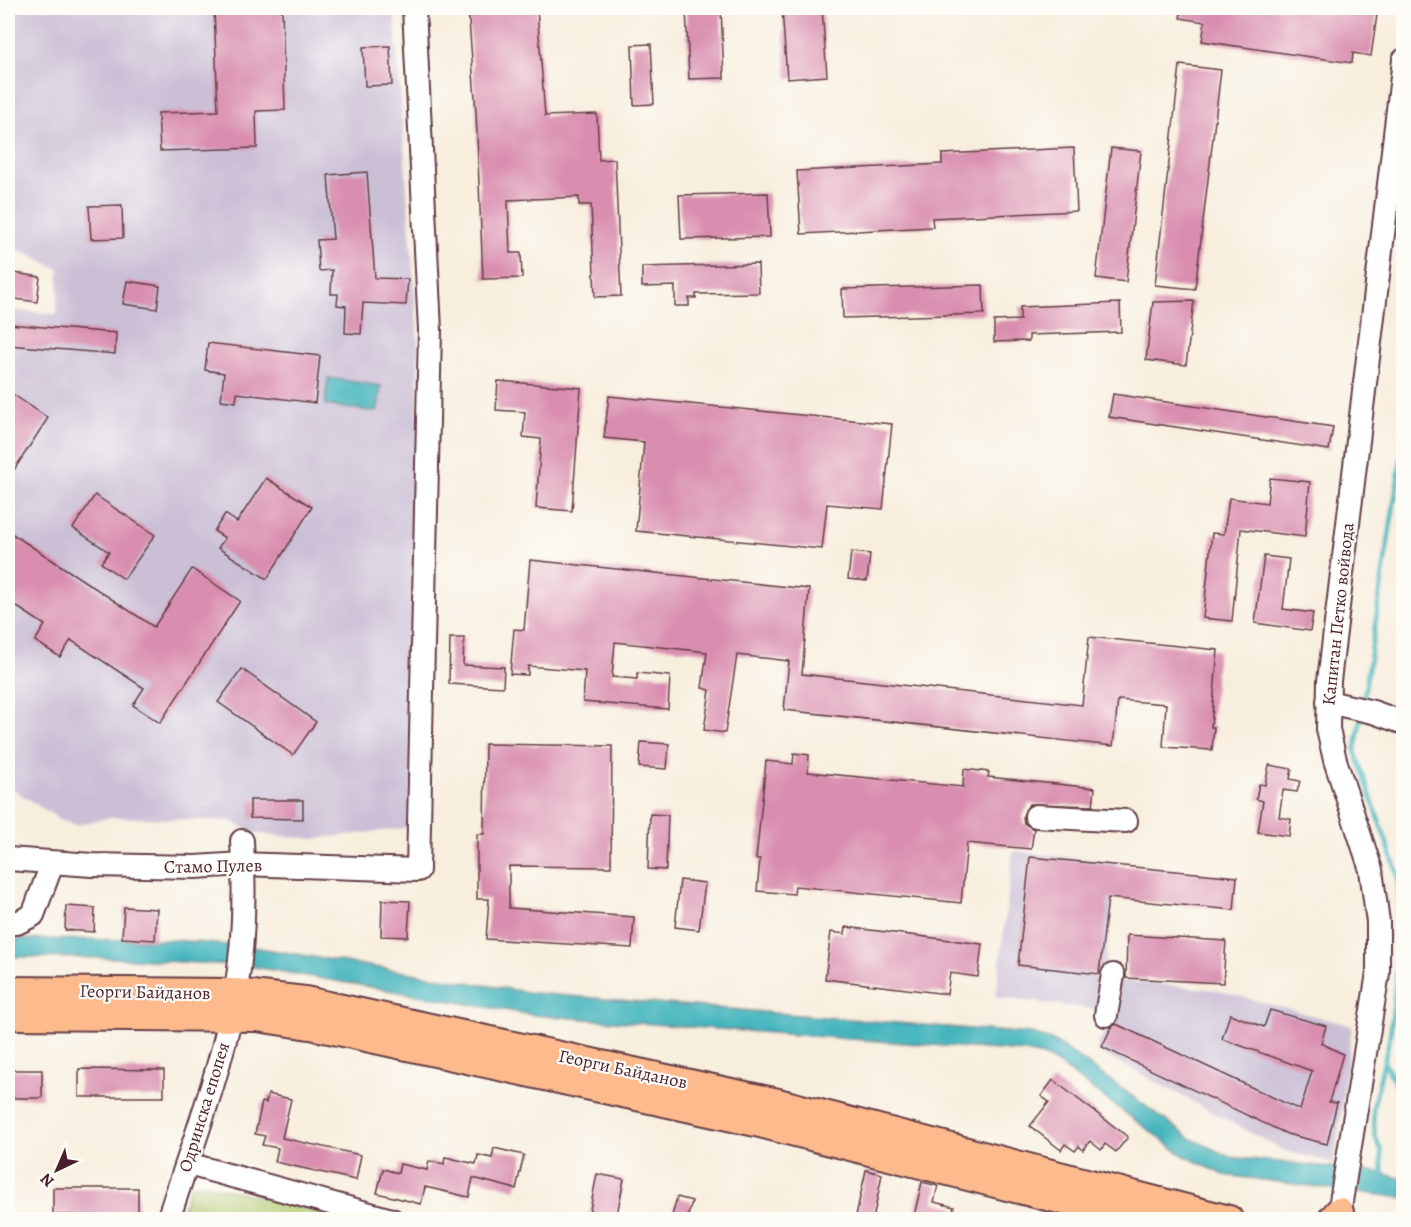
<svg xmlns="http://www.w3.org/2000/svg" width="1411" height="1227" font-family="Alegreya,serif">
<rect width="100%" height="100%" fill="#fdfcf7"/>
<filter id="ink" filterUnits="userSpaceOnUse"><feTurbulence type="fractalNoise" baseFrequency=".0167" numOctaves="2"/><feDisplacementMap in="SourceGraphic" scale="12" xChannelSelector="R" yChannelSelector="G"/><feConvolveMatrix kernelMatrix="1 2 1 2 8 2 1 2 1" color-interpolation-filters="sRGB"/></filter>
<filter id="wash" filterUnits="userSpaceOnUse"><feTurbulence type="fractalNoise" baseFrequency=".008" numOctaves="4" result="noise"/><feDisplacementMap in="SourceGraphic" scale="24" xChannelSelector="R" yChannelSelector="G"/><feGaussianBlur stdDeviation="1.35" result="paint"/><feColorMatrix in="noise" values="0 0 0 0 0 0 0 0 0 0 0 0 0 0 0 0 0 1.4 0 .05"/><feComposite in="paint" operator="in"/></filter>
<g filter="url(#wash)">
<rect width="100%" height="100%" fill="#f8eede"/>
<!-- industrial -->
<g fill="#cbbfd6">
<polygon points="8,8 394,8 418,341 418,812 414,823 405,828 315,839 252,833 232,821 111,817 77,825 62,821 8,786 8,310 57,314 59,269 8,245"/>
<polygon points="1013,851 1117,863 1100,1010 996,997"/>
<polygon points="1117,980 1216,990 1352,1026 1334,1163 1285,1151 1096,1050 1112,1015"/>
</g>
<!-- green -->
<polygon fill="#adc66b" stroke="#7c724b" stroke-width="1.5" points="201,1184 205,1184 354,1219 179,1220 190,1186"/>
<!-- water -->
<g fill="#45b5bd" stroke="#486a74" stroke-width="1.5">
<polygon points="328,378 381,386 377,412 325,405"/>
<polygon points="8,939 176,940 259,948 533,993 1032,1034 1051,1040 1069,1051 1192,1139 1230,1157 1377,1172 1403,1179 1403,1198 1224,1175 1183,1155 1058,1064 1043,1056 1025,1052 533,1015 249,966 115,958 8,957"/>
</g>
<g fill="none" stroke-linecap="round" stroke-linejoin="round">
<!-- stream -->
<g stroke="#45b5bd" stroke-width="4.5">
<polyline points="1363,703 1404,439"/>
<polyline points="1361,717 1355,751 1398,875 1401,934 1390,1036 1373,1108 1375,1136 1381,1150 1383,1177"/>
<polyline points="1384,1062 1404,1100"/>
</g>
</g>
<g id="blocks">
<!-- building -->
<g fill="#d98eaf">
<polygon points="214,8 282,8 285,110 256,111 257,148 160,151 158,113 218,111"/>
<polygon points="468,8 537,8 545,116 597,114 599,160 615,159 621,296 595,297 591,205 579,205 579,197 508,200 510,253 521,253 522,278 483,279 476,112"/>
<polygon points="686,8 721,8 724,78 689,79"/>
<polygon points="782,8 822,8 827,76 787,79"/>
<polygon points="1182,8 1226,8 1249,11 1250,8 1378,8 1371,56 1353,53 1352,63 1202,41 1205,22 1180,18"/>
<polygon points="651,44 654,104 634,105 632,45"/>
<polygon points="390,46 392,85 365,86 363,47"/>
<polygon points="1180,65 1221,70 1195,289 1155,285"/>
<polygon points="1074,148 1077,211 932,218 933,227 801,234 797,171 942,164 942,154"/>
<polygon points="1111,148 1141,151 1126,282 1096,278"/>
<polygon points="367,172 375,278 408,279 406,305 363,303 361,334 345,333 346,306 337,305 338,294 331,294 332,270 319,271 317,240 333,239 328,175"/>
<polygon points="768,193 770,237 681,239 679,195"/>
<polygon points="122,205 123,238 91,239 89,206"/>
<polygon points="758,264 759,293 696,294 696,298 689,298 689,306 675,306 675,286 642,287 642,267"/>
<polygon points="8,272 40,277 37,302 8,298"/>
<polygon points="127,281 160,286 157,309 123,304"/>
<polygon points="983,285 984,314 843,318 842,289"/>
<polygon points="1194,301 1186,365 1146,360 1153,302"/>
<polygon points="1120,303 1121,332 1029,335 1029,341 994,342 994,321 1020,320 1020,307"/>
<polygon points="8,324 116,333 115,354 8,345"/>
<polygon points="208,343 320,356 315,403 237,393 236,402 221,400 224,373 205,370"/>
<polygon points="498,381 581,388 572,511 536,508 541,439 523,437 525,412 496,410"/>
<polygon points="8,391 48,418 8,479"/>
<polygon points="1113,394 1333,427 1329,450 1109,417"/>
<polygon points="609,396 892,424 883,509 827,504 822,549 636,531 644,442 604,438"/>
<polygon points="266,478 312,507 267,579 218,548 225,538 214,531 225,514 237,522"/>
<polygon points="1270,478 1310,482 1305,537 1241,529 1232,621 1203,618 1212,533 1224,534 1229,498 1267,503"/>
<polygon points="95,495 155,535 124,579 101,563 109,552 73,528"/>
<polygon points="8,531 154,627 192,569 240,601 160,723 133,705 144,688 71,640 60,657 35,641 45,625 8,601"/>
<polygon points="851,552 870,554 867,581 848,579"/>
<polygon points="1264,556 1289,559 1283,609 1313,613 1310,631 1255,623"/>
<polygon points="530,560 809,589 802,674 1082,705 1089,637 1218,650 1211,727 1214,727 1212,750 1163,747 1166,704 1118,700 1113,746 784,710 789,661 737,655 725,733 704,730 710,690 702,688 707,652 615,642 612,677 637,679 637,673 670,676 668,709 583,702 585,671 528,666 528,675 510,674 514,629 524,630"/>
<polygon points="450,638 464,638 463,665 504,667 503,687 449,684"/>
<polygon points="242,669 316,722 293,755 218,702"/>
<polygon points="641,742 669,744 667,769 639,767"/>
<polygon points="485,744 612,746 611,867 509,866 509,908 634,917 632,948 486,939 489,899 477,899 477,834 484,834"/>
<polygon points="794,753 809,755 808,772 963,787 964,769 989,772 988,777 1095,788 1093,806 1029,804 1023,816 1024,823 1034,829 1031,849 967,843 961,903 795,886 794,894 757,891 760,859 756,859 766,761 793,764"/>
<polygon points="1269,765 1292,769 1290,779 1300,781 1297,792 1283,790 1279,817 1291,819 1289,836 1258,832 1263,801 1256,799 1259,784 1265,785"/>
<polygon points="250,800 303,800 303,819 250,818"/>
<polygon points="650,814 668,815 666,870 648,869"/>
<polygon points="1030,857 1237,877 1234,910 1108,898 1099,974 1018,965"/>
<polygon points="680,880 705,883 699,930 675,927"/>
<polygon points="382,900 410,901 408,937 381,936"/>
<polygon points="66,906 95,908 94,932 65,930"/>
<polygon points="124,907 157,909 155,940 122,938"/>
<polygon points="846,927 982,944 978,977 950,973 947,994 825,979 831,932 845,934"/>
<polygon points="1127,935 1226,941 1223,983 1126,978"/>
<polygon points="1270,1010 1326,1026 1321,1043 1343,1054 1329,1102 1337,1103 1327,1144 1287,1134 1102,1047 1111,1028 1116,1024 1300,1110 1312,1071 1222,1039 1230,1014 1264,1027"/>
<polygon points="79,1069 164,1070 164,1097 79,1097"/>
<rect x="8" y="1070" width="34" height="28"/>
<polygon points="1053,1080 1128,1137 1116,1152 1105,1144 1101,1150 1090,1141 1083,1150 1079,1146 1075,1151 1065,1144 1061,1150 1030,1126 1049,1102 1041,1096"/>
<polygon points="268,1094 291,1099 282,1138 361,1155 356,1180 275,1162 278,1148 262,1145 265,1136 255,1134 262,1102 266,1103"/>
<polygon points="494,1148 524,1155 516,1189 473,1178 469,1197 425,1187 421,1204 377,1193 383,1169 398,1173 400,1164 427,1170 429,1161 444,1164 445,1157 476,1164 478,1155 492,1158"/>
<polygon points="866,1170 882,1174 873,1220 855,1220"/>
<polygon points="597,1174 624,1179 616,1220 588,1220"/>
<polygon points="922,1182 938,1186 934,1202 954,1207 951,1220 913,1220"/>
<polygon points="53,1188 138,1188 138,1216 53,1215"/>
<polygon points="677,1197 692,1201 687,1220 671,1220"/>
</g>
</g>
</g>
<g filter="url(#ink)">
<use href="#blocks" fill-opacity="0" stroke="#643e46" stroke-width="1.5"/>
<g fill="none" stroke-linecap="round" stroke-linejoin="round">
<!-- minor casing -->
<g stroke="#643e46" stroke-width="26">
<g id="minor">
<polyline points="1328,702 1373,712 1404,723"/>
<polyline points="1036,816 1126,821"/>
<polyline points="8,859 92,865 195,867 243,864 418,870 430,330 414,8"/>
<polyline points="8,923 17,923 33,915 52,864"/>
<polyline points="1106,1015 1113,975"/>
<polyline points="188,1164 392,1220"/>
<path d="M 168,1220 C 192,1146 220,1073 235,996 C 244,946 245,891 242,841"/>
<polyline points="1338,1220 1378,973 1378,922 1371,870 1335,760 1328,729 1329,681 1404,60"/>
</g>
</g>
<!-- major casing -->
<g stroke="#643e46" stroke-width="32">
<g id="major">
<polyline points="8,991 235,993 305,1001 778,1103 1229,1220"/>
<polyline points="8,1015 257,1017 316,1026 756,1122 1141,1220"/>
<polyline points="1332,1220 1339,1212"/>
</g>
</g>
<!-- minor -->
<use href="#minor" stroke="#fff" stroke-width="22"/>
<!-- major -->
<use href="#major" stroke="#fcba8d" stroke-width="28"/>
</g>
</g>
<g text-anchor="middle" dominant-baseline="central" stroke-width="4.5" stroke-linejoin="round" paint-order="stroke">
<!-- street labels -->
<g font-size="18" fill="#4a1f2b" stroke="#fdfcf7">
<text transform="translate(1338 614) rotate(-84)">Капитан Петко войвода</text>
<text transform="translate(213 866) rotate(-1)">Стамо Пулев</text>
<text transform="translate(145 992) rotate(1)">Георги Байданов</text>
<text transform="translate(623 1069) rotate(12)">Георги Байданов</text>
<text transform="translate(204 1107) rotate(-73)">Одринска епопея</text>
</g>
</g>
<!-- margin -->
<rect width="1411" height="1227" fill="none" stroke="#fdfcf7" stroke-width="30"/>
<!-- north arrow -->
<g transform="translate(57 1170) rotate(224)" stroke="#fdfcf7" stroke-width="4.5" paint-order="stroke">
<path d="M0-4.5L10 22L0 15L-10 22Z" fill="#4a1f2b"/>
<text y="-9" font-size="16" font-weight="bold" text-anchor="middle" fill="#4a1f2b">N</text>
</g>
</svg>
